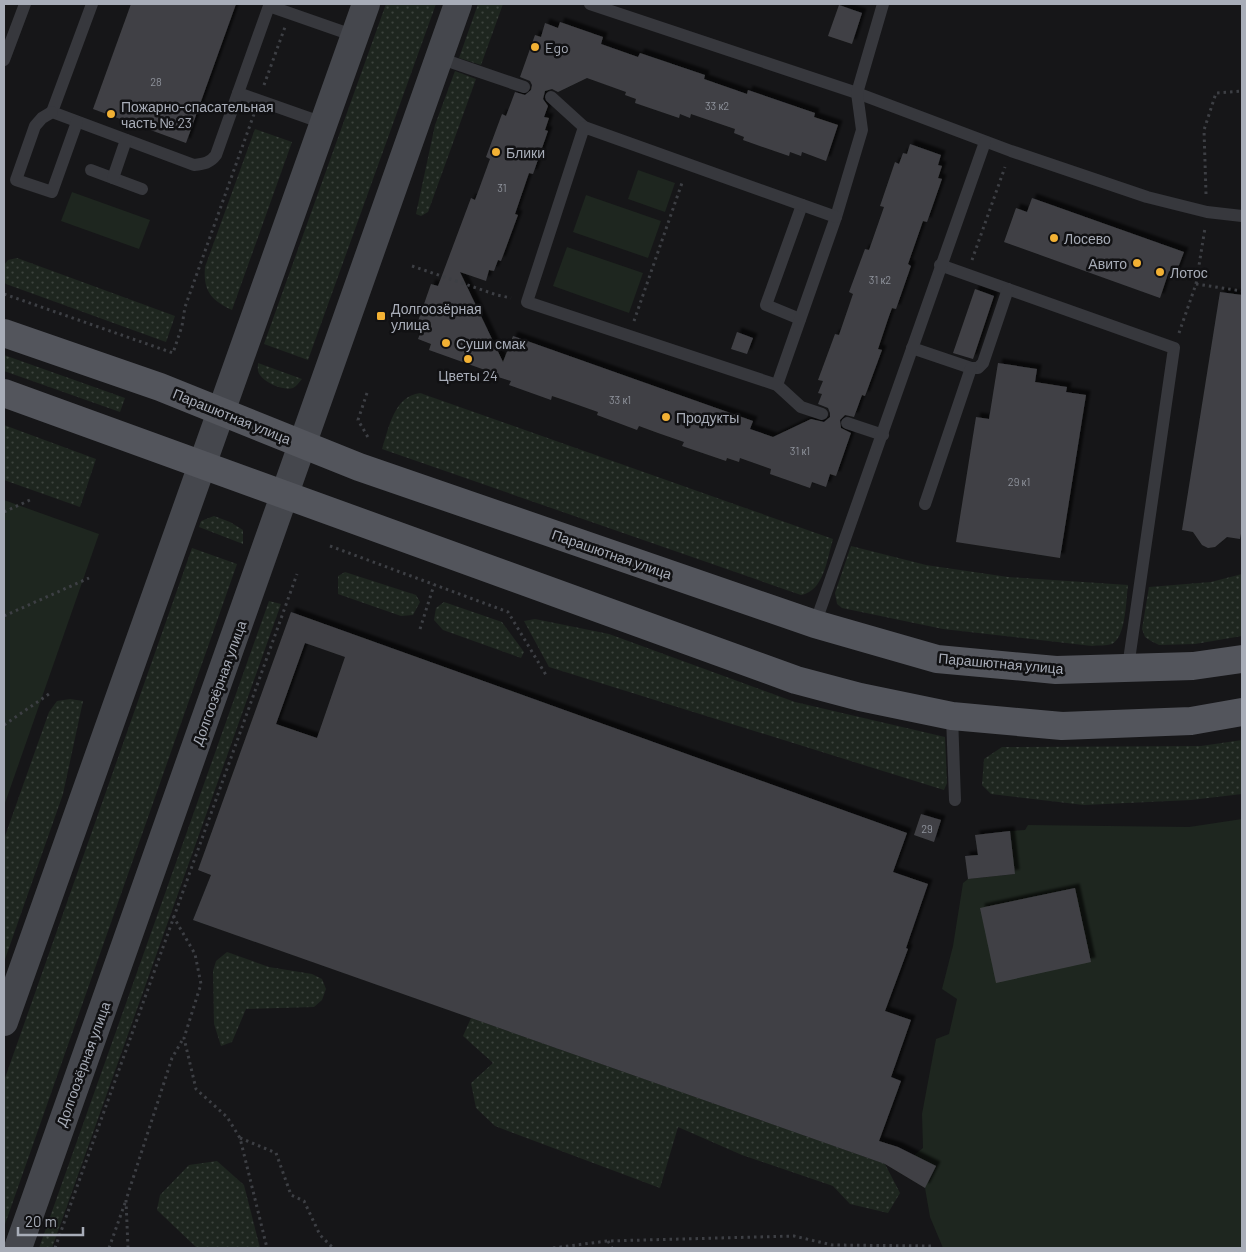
<svg xmlns="http://www.w3.org/2000/svg" width="1246" height="1252" font-family="Barlow,sans-serif">
<defs>
<pattern id="grass-dots" width="8" height="8" patternUnits="userSpaceOnUse" patternTransform="scale(1.25)"><rect width="8" height="8" fill="#1e261f"/><path d="M2 2h.1M6 6h.1" fill="none" stroke="#3c433d" stroke-width="1.8" stroke-linecap="round"/></pattern>
<filter id="shadow"><feDropShadow dx="4.5" dy="-4.5" stdDeviation="1" flood-color="#0009"/></filter>
</defs>
<rect width="100%" height="100%" fill="#161618"/>
<!-- grass -->
<g fill="url(#grass-dots)">
<polygon points="386,4 436,4 308,360 264,344"/>
<polygon points="478,4 503,4 481,65 459,58"/>
<polygon points="455,71 476,79 428,212 421,216 416,214 435,125"/>
<path d="M 255,129 L 292,142 L 232,310 C 211,300 203,291 205,267 Z"/>
<polygon points="17,258 175,316 166,342 6,284 4,282 4,265 8,260"/>
<polygon points="4,355 125,398 120,412 4,371"/>
<path d="M 258,363 L 302,379 C 299,382 297,386 293,388 C 284,391 265,383 260,375 C 257,371 258,367 258,363 Z"/>
<path d="M 420,393 L 833,539 C 827,559 824,591 801,595 L 382,449 C 389,428 394,396 420,393 Z"/>
<polygon points="4,425 96,459 80,507 4,480"/>
<polygon points="214,516 230,522 243,530 243,544 199,527 201,521"/>
<path d="M 851,546 L 926,565 L 1008,577 L 1128,585 C 1126,600 1126,637 1112,644 C 1106,646 1098,645 1092,646 L 943,629 L 842,608 L 837,604 L 835,593 Z"/>
<polygon points="192,548 237,564 4,1227 4,1081"/>
<polygon points="345,572 416,595 420,602 413,615 401,616 338,594 338,576"/>
<polygon points="1242,574 1242,636 1195,644 1159,645 1151,641 1145,637 1142,629 1149,587 1211,582"/>
<polygon points="269,601 281,604 52,1248 39,1248"/>
<polygon points="444,602 502,622 524,652 521,658 443,630 434,620 436,608"/>
<polygon points="535,619 609,634 795,702 945,737 947,783 944,790 549,667 524,621"/>
<polygon points="70,699 83,701 63,794 4,962 4,839 49,712 57,701"/>
<polygon points="1242,740 1242,794 1191,800 1084,805 991,794 982,785 984,759 1002,747 1201,746"/>
<polygon points="227,952 269,967 312,974 322,979 326,989 322,1000 314,1007 246,1009 232,1042 221,1046 214,1024 213,971 216,961"/>
<polygon points="471,1018 885,1164 900,1193 888,1213 850,1204 833,1186 742,1155 678,1127 660,1188 495,1126 476,1108 471,1083 493,1063 463,1036"/>
<polygon points="217,1161 244,1185 260,1248 197,1248 157,1210 160,1195 189,1165"/>
</g>
<!-- green -->
<g fill="#1e261f">
<polygon points="638,170 675,183 665,212 628,199"/>
<polygon points="72,192 150,220 139,249 61,221"/>
<polygon points="586,195 661,221 648,258 573,232"/>
<polygon points="567,247 643,273 629,313 553,286"/>
<polygon points="4,500 99,534 4,806"/>
<polygon points="1242,819 1242,1248 943,1248 930,1217 925,1188 914,1155 923,1148 922,1114 936,1039 949,1034 957,999 942,989 953,946 963,883 968,879 1015,874 1010,831 1025,830 1028,825 1189,827"/>
</g>
<!-- building -->
<g fill="#404145" fill-rule="evenodd" filter="url(#shadow)">
<polygon points="131,4 236,4 186,143 93,109"/>
<polygon points="839,5 862,13 852,44 828,36"/>
<polygon points="560,22 603,37 601,44 638,57 640,53 705,75 704,79 747,94 748,90 815,113 814,117 838,125 826,161 802,152 801,156 790,152 789,156 757,145 743,140 744,137 734,133 735,129 691,114 690,118 680,114 679,118 635,103 636,99 625,95 626,92 587,78 558,92 552,89 545,91 543,99 548,106 544,117 549,118 545,130 548,131 533,174 529,173 515,214 518,215 501,261 498,260 494,271 489,270 486,281 460,272 503,362 513,336 753,421 750,429 773,437 811,419 824,422 830,417 830,413 828,408 818,404 822,394 818,393 823,381 818,380 835,334 839,335 853,294 849,292 865,249 869,250 884,207 880,206 895,162 899,164 903,153 907,154 910,144 941,155 938,165 942,166 938,178 942,179 927,222 923,221 908,264 911,266 896,309 892,308 888,319 878,349 882,350 865,396 862,395 854,417 845,415 840,420 841,428 851,433 836,476 830,474 826,487 812,482 810,488 770,474 771,469 740,458 739,462 727,458 726,461 682,446 684,442 658,433 639,426 637,430 597,415 598,412 564,400 552,396 551,400 509,385 511,381 498,377 499,375 429,350 431,344 418,339 423,326 417,324 431,284 438,286 471,198 475,200 490,159 486,157 502,114 506,116 515,92 525,95 531,90 532,85 530,81 520,77 535,35 541,37 545,23 558,28"/>
<polygon points="1032,198 1184,252 1176,273 1169,271 1160,298 1004,242 1016,208 1027,212"/>
<polygon points="975,289 994,296 973,359 953,353"/>
<polygon points="1220,292 1242,295 1242,528 1240,539 1227,537 1215,547 1208,548 1202,545 1193,532 1182,530"/>
<polygon points="737,332 753,338 747,354 731,349"/>
<polygon points="998,363 1037,369 1035,382 1067,387 1066,392 1086,395 1060,558 956,542 976,417 989,419"/>
<path d="M 291,612 L 907,833 L 893,872 L 928,884 L 906,948 L 908,949 L 885,1011 L 911,1020 L 891,1077 L 901,1081 L 879,1141 L 898,1147 L 936,1166 L 925,1188 L 885,1164 L 193,920 L 211,875 L 198,870 ZM 305,643 L 345,657 L 317,738 L 276,724 Z"/>
<polygon points="921,814 941,820 934,842 914,835"/>
<polygon points="1010,831 1015,874 968,879 965,856 978,855 975,835"/>
<polygon points="1075,888 1091,962 996,983 980,908"/>
</g>
<g fill="none" stroke-linecap="round" stroke-linejoin="round">
<!-- path -->
<g stroke="#3d3f44" stroke-width="3" stroke-dasharray="2.5 4" stroke-linecap="butt">
<polyline points="264,85 285,27"/>
<polyline points="1206,194 1204,130 1216,93 1242,91"/>
<polyline points="972,260 1005,167"/>
<polyline points="412,266 497,295 511,298"/>
<polyline points="1196,284 1242,291"/>
<polyline points="4,294 173,353 182,326 185,307 254,114"/>
<polyline points="634,321 683,180"/>
<polyline points="1179,333 1196,284 1205,228"/>
<polyline points="367,393 358,420 369,439"/>
<polyline points="4,512 32,499"/>
<polyline points="330,546 508,612 546,675"/>
<polyline points="4,616 89,578"/>
<polyline points="420,629 434,585"/>
<polyline points="4,725 49,694"/>
<polyline points="173,916 195,954 201,984 184,1038 196,1089 227,1117 240,1138 267,1248"/>
<polyline points="240,1138 276,1153 291,1195 304,1201 320,1235 333,1248"/>
<polyline points="608,1241 612,1248"/>
<polyline points="55,1248 297,574"/>
<polyline points="109,1248 125,1203"/>
<polyline points="128,1248 126,1200 172,1058 183,1039"/>
<polyline points="553,1248 607,1241 794,1236 832,1245 933,1246 934,1248"/>
</g>
<!-- lane -->
<g stroke="#37383d" stroke-width="12">
<path d="M 92,4 L 52,112 L 194,165 C 204,164 210,163 216,155 L 238,93"/>
<polyline points="590,4 857,93 1011,151 1147,197 1207,212 1242,216"/>
<polyline points="439,58 524,87"/>
<polyline points="4,60 25,4"/>
<polyline points="551,97 584,127"/>
<polyline points="52,112 42,118 35,126 16,180 52,192 77,122"/>
<polyline points="323,123 238,93 269,6 355,36"/>
<polyline points="91,170 142,189"/>
<polyline points="113,178 126,140"/>
<polyline points="940,265 1174,348 1128,667"/>
<polyline points="800,319 766,305 802,205"/>
<polyline points="912,348 971,368 978,368 983,363 1008,289"/>
<polyline points="777,385 836,217 862,130 857,93 883,4"/>
<polyline points="822,414 801,407 777,385 527,302 584,127 836,217"/>
<polyline points="847,423 883,435"/>
<polyline points="925,504 971,368"/>
<polyline points="815,624 985,142"/>
<polyline points="952,716 955,800"/>
</g>
<!-- secondary -->
<g stroke="#45474d" stroke-width="28">
<polyline points="4,1022 366,4"/>
<polyline points="18,1248 458,4"/>
</g>
<!-- primary -->
<g stroke="#53555c" stroke-width="28">
<polyline points="4,333 160,387 359,467 815,624 937,659 1056,670 1193,666 1242,659"/>
<polyline points="4,393 796,680 860,697 952,716 1062,726 1191,721 1242,712"/>
</g>
</g>
<!-- markers -->
<g fill="#f2b134" stroke="#111113" stroke-width="2">
<circle cx="535" cy="47" r="5"/>
<circle cx="111" cy="114" r="5"/>
<circle cx="496" cy="152" r="5"/>
<circle cx="1054" cy="238" r="5"/>
<circle cx="1137" cy="263" r="5"/>
<circle cx="1160" cy="272" r="5"/>
<rect x="376" y="311" width="10" height="10" rx="2.5"/>
<circle cx="446" cy="343" r="5"/>
<circle cx="468" cy="359" r="5"/>
<circle cx="666" cy="417" r="5"/>
</g>
<g text-anchor="middle" dominant-baseline="central" stroke-width="5" stroke-linejoin="round" paint-order="stroke">
<!-- number labels -->
<g font-size="11" fill="#8e929b">
<text x="156" y="81">28</text>
<text x="717" y="105">33 к2</text>
<text x="502" y="187">31</text>
<text x="880" y="279">31 к2</text>
<text x="620" y="399">33 к1</text>
<text x="800" y="450">31 к1</text>
<text x="1019" y="481">29 к1</text>
<text x="927" y="828">29</text>
</g>
<!-- poi labels -->
<g font-size="14" fill="#a8adb8" stroke="#111113" text-anchor="start">
<text x="545" y="47">Ego</text>
<text x="121" y="106">Пожарно-спасательная<tspan x="121" dy="16">часть № 23</tspan></text>
<text x="506" y="152">Блики</text>
<text x="1064" y="238">Лосево</text>
<text x="1127" y="263" text-anchor="end">Авито</text>
<text x="1170" y="272">Лотос</text>
<text x="391" y="308">Долгоозёрная<tspan x="391" dy="16">улица</tspan></text>
<text x="456" y="343">Суши смак</text>
<text x="468" y="375" text-anchor="middle">Цветы 24</text>
<text x="676" y="417">Продукты</text>
</g>
<!-- street labels -->
<g font-size="14" fill="#a8adb8" stroke="#111113">
<text transform="translate(232 416) rotate(22)">Парашютная улица</text>
<text transform="translate(612 554) rotate(19)">Парашютная улица</text>
<text transform="translate(1001 663) rotate(5)">Парашютная улица</text>
<text transform="translate(219 683) rotate(-70)">Долгоозёрная улица</text>
<text transform="translate(83 1064) rotate(-70)">Долгоозёрная улица</text>
</g>
</g>
<!-- border -->
<rect width="1246" height="1252" fill="none" stroke="#a8adb8" stroke-width="10"/>
<!-- scale -->
<path d="M18 1227v8h65v-8" fill="none" stroke="#a8adb8" stroke-width="2.5"/>
<text x="25" y="1227" font-size="15" fill="#a8adb8" stroke="#111113" stroke-width="4" paint-order="stroke">20 m</text>
</svg>
